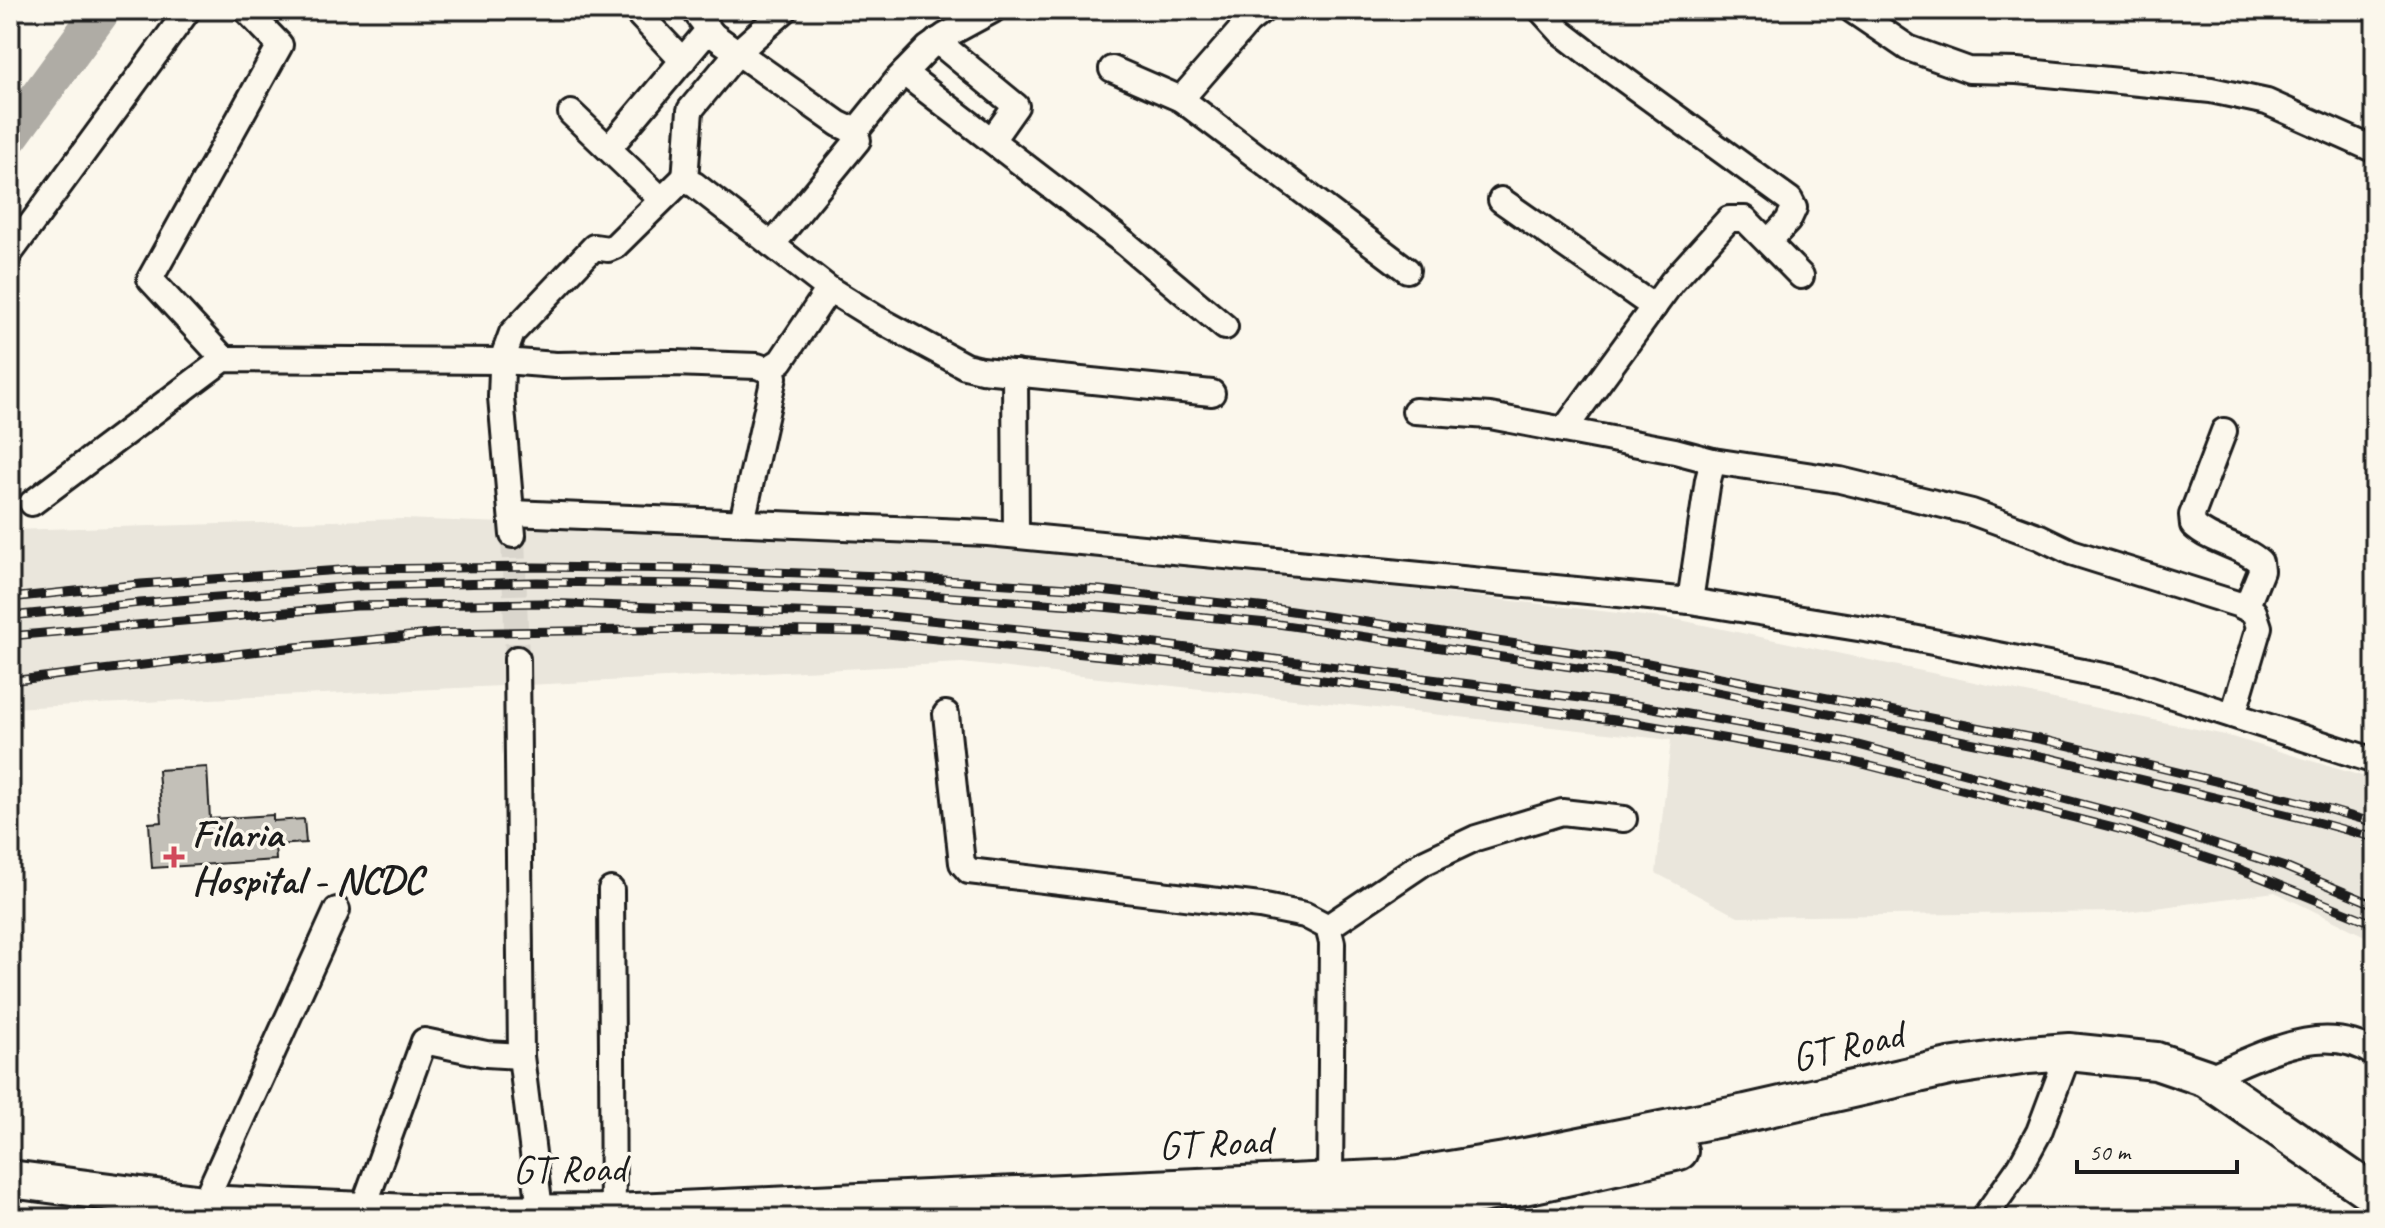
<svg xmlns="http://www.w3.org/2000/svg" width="2385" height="1228" font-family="Caveat,sans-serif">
<rect width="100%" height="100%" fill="#fbf7ec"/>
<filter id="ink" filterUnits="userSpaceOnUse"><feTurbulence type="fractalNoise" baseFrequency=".0125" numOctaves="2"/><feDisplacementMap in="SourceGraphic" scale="16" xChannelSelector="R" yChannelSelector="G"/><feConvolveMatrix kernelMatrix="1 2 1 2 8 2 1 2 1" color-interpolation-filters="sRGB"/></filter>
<g filter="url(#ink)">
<!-- built -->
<polygon fill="#eae6dc" points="403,519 986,541 1680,620 2225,735 2375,780 2375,941 2275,892 2126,912 1738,917 1656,873 1671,740 962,663 548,684 10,708 10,530"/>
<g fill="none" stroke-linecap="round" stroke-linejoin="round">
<!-- river -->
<polyline stroke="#afaca5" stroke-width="38" points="10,136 102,10"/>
</g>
<!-- building -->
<polygon fill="#c3c0b8" stroke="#1c1c1c" stroke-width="2" points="207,767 210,819 273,815 273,821 304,819 306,843 275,845 276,860 152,868 149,823 162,822 158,770"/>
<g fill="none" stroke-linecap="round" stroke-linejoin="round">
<!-- minor-tunnel -->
<polyline stroke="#dad6cd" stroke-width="24" stroke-dasharray="24 12" stroke-linecap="butt" points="513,535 517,659"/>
<!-- minor casing -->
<g stroke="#1c1c1c" stroke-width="30">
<g id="minor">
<polyline points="635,10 683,61"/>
<polyline points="694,10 713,35 839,124 850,129 858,140 772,245"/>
<polyline points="1541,10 1562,33 1588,53 1790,200 1794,208 1788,221 1769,241"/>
<polyline points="1852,10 1908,48 1969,70 2017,71 2211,90 2267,102 2375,150"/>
<polyline points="937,41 1016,106 992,140"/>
<polyline points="1112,69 1181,99 1248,22 1263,10"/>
<polyline points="904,73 1125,243 1225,327"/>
<polyline points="1181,99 1407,270"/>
<polyline points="571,113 661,199"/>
<polyline points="850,129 860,126 898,79 928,48 945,36 993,10"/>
<polyline points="609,148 705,34 713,35"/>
<polyline points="685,180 690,110 738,52 785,10"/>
<polyline points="1501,200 1654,307"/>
<polyline points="10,253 188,10"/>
<polyline points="224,359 150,279 280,45 246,10"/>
<polyline points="768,369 781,361 829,289"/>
<polyline points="1015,373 1016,535"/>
<polyline points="1415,411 1490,416 1675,451 1713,461 1708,480 1690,601"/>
<polyline points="1564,430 1672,282 1729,219 1745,219 1801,276"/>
<path d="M 2224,431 L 2192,515 L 2193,525 C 2212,543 2241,545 2260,562 L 2261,571 L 2246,608"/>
<polyline points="1713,461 1840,480 1972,512 2040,537 2071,552 2237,604 2254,612 2259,627 2233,715"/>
<polyline points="32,503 224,359 504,361 556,365 673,363 757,366 772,371 774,377 742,522"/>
<polyline points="512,513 988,533 1690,601 1883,632 2123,680 2375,761"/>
<polyline points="513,535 501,397 502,370 505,352 512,333 594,247 608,249 615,246 683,179 695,185 829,289 876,318 965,366 982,370 1212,393"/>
<polyline points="517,659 521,1056 541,1218"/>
<polyline points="946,714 962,863 969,871 1260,906 1305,915 1328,927 1332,943 1330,1181"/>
<polyline points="611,890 613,1218"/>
<polyline points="1328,927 1423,863 1476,838 1562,812 1624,819"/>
<path d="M 2206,1078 C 2258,1058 2322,1018 2375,1054"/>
<polyline points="362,1211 424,1041 486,1054 521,1056"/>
<polyline points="199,1214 337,910"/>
<polyline points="1984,1218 2020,1167 2039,1132 2069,1052"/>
</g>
</g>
<!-- highway casing -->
<g stroke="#1c1c1c" stroke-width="42">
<g id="highway">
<polyline points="10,1179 203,1204 433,1214 613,1213 1400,1178 1505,1161 1746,1113 1949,1067 2028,1055 2069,1052 2156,1061 2206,1078 2375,1195"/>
<path d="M 1095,1218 C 1205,1215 1320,1217 1429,1202 C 1513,1191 1596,1170 1679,1151"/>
</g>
</g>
<!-- minor -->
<use href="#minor" stroke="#fbf7ec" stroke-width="24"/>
<!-- highway -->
<use href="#highway" stroke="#fbf7ec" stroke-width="36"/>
<!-- rail casing -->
<g stroke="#1c1c1c" stroke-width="9">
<g id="rail">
<polyline points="10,598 141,584 355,569 534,567 696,569 881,576 1100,590 1278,609 1648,663 2049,741 2306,803 2375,823"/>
<polyline points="10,616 140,603 356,586 537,582 697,584 881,592 1102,607 1278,624 1646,678 2050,758 2302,818 2375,838"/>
<polyline points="10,636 356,606 541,603 879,615 1101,637 1636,705 1847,742 2128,816 2285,867 2375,905"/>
<polyline points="10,681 295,647 441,633 700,629 868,632 1279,674 1636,723 1843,759 2126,831 2237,868 2375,924"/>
</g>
</g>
<!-- rail -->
<use href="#rail" stroke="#fbf7ec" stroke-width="6" stroke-dasharray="18" stroke-linecap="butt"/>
</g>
</g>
<!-- markers -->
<path fill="#d1495b" stroke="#fbf7ec" stroke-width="3" d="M170 845h8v8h8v8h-8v8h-8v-8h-8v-8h8z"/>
<g text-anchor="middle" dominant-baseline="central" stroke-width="7" stroke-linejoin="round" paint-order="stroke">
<!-- poi labels -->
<g font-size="40" font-weight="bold" fill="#1c1c1c" stroke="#fbf7ec" text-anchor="start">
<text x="192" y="834">Filaria<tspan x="192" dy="46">Hospital - NCDC</tspan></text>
</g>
<!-- street labels -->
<g font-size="40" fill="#1c1c1c" stroke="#fbf7ec">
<text transform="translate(1847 1046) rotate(-13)">GT Road</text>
<text transform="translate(1215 1143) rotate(-3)">GT Road</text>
<text transform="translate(569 1169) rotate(-1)">GT Road</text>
</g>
</g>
<!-- margin -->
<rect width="2385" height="1228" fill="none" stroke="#fbf7ec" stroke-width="40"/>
<rect x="20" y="20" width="2345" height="1188" fill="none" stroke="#1c1c1c" stroke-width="3" filter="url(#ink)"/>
<!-- scale -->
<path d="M2077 1160v12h160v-12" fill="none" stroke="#1c1c1c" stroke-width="4"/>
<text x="2089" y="1160" font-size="24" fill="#1c1c1c" stroke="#fbf7ec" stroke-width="6" paint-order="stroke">50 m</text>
</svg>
